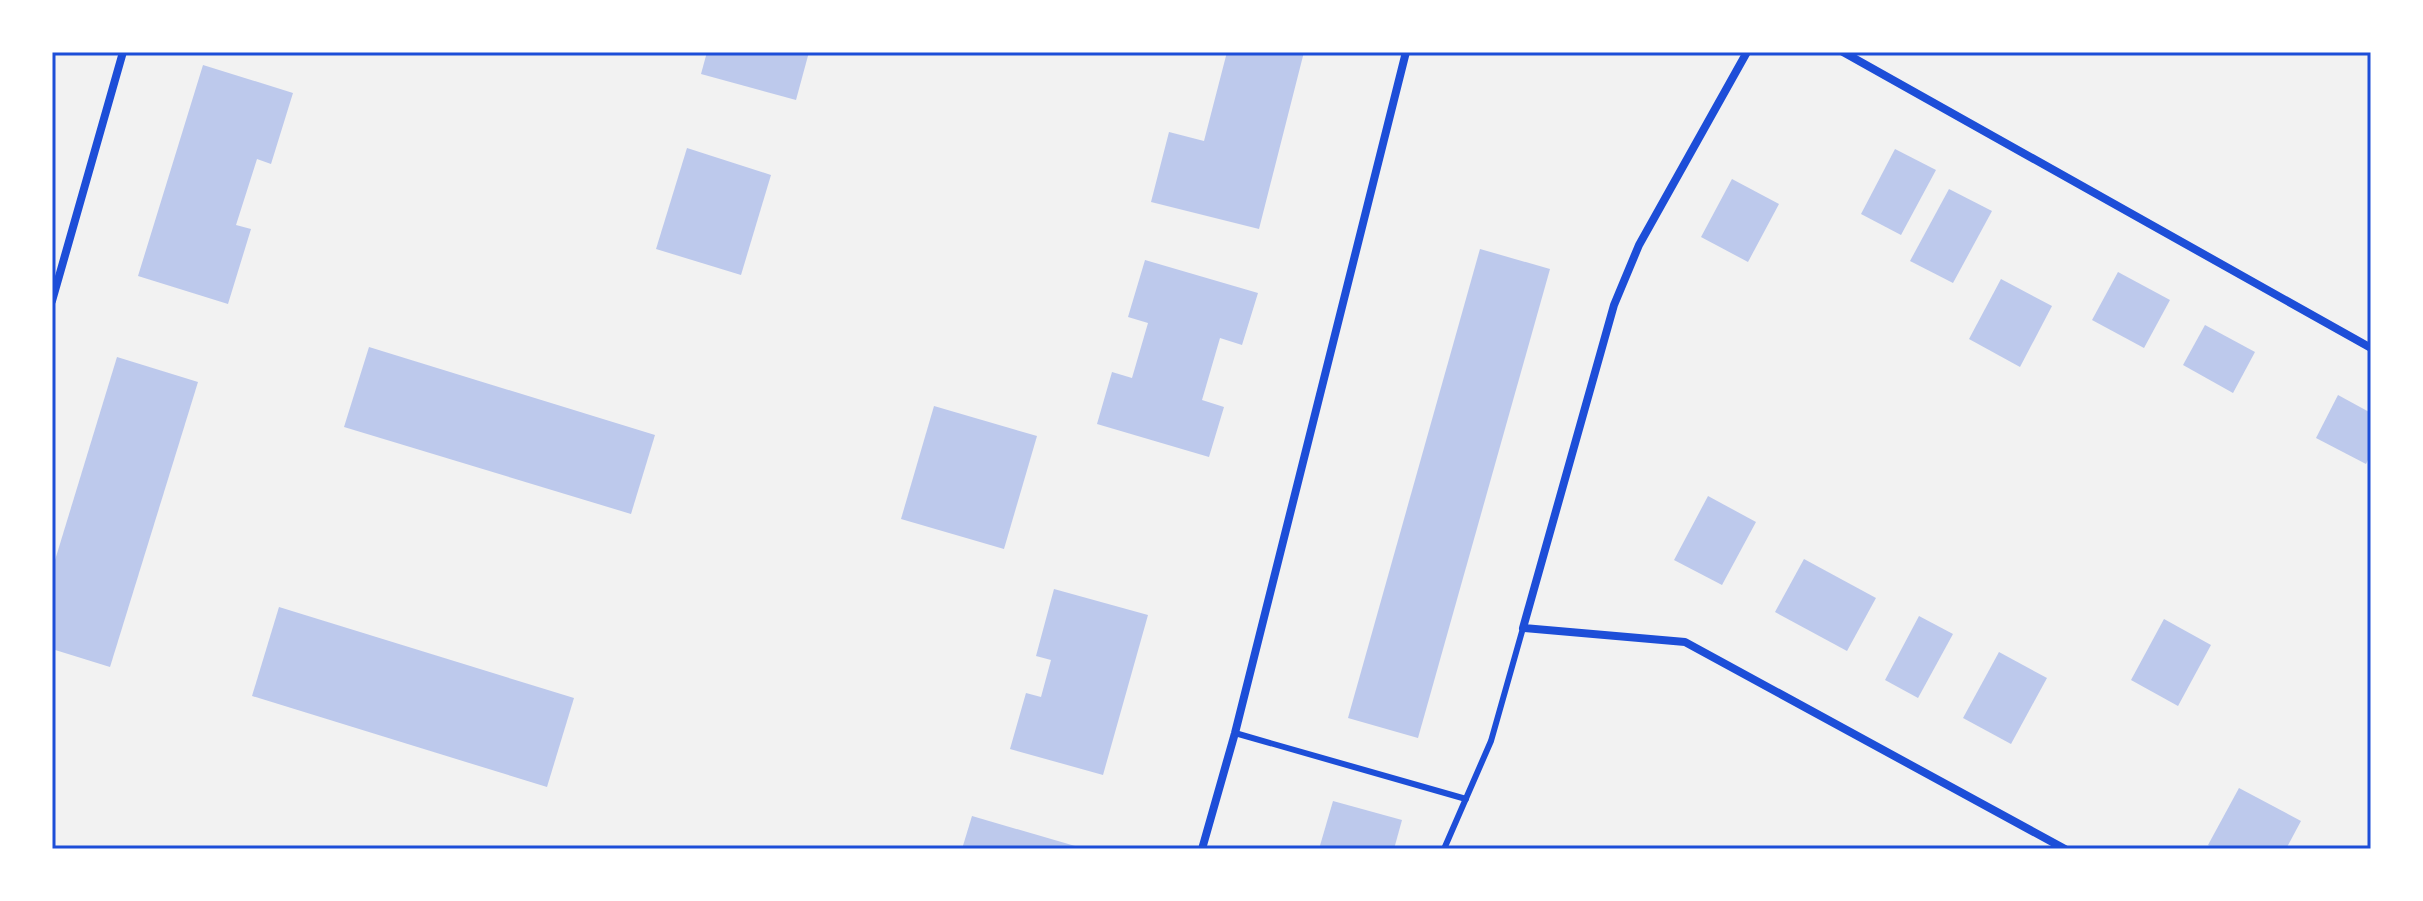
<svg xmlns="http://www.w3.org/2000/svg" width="2423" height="901" font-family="'Source Sans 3',sans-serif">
<rect width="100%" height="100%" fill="#f2f2f2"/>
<!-- building -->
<g fill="#bdc9ec">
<polygon points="707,52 809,52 796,100 701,74"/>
<polygon points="1227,52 1304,52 1259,229 1151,202 1169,132 1204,141"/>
<polygon points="203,65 293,93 271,164 257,159 236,225 251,229 228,304 138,276"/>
<polygon points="687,148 771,175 741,275 656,249"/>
<polygon points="1895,149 1936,170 1901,235 1861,214"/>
<polygon points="1732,179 1779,204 1748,262 1701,237"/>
<polygon points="1949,189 1992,211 1953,283 1910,261"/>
<polygon points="1480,249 1550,269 1418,738 1348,718"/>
<polygon points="1145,260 1258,293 1242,345 1220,338 1202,400 1224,407 1209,457 1097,424 1112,372 1132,378 1148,323 1128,317"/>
<polygon points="2118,272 2170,300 2144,348 2092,320"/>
<polygon points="2001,279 2052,306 2020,367 1969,339"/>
<polygon points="2205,325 2255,352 2233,393 2183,365"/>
<polygon points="369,347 655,435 631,514 344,427"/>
<polygon points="117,357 198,382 110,667 52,649 52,570"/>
<polygon points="2338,395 2371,413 2371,454 2366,464 2316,438"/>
<polygon points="934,406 1037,436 1004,549 901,519"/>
<polygon points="1708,496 1756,522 1722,585 1674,560"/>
<polygon points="1804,559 1876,598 1847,651 1775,612"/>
<polygon points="1054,589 1148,615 1103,775 1010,749 1026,693 1041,697 1051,660 1036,656"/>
<polygon points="279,607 574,698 547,787 252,696"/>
<polygon points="1919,616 1953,634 1918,698 1885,680"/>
<polygon points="2164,619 2211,645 2178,706 2131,680"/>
<polygon points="1999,652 2047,678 2011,744 1963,718"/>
<polygon points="2239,788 2301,821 2286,849 2215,849 2208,845"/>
<polygon points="1333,801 1402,820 1394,849 1319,849"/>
<polygon points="972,816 1082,848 1081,849 962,849"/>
</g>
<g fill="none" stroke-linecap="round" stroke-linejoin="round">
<!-- service -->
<g stroke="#1d4ed8" stroke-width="6">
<polyline points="1235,733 1466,799"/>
<polyline points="1444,849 1491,741 1523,628"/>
</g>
<!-- minor -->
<g stroke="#1d4ed8" stroke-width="8">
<polyline points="1747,52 1639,245 1614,305 1523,628 1685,642 2065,849"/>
<polyline points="1843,52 2371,348"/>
<polyline points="52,301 123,52"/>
<polyline points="1202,849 1235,733 1406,52"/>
</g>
</g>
<!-- border -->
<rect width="2423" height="901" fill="none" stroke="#ffffff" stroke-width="108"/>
<rect x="54" y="54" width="2315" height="793" fill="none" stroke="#1d4ed8" stroke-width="3"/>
</svg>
